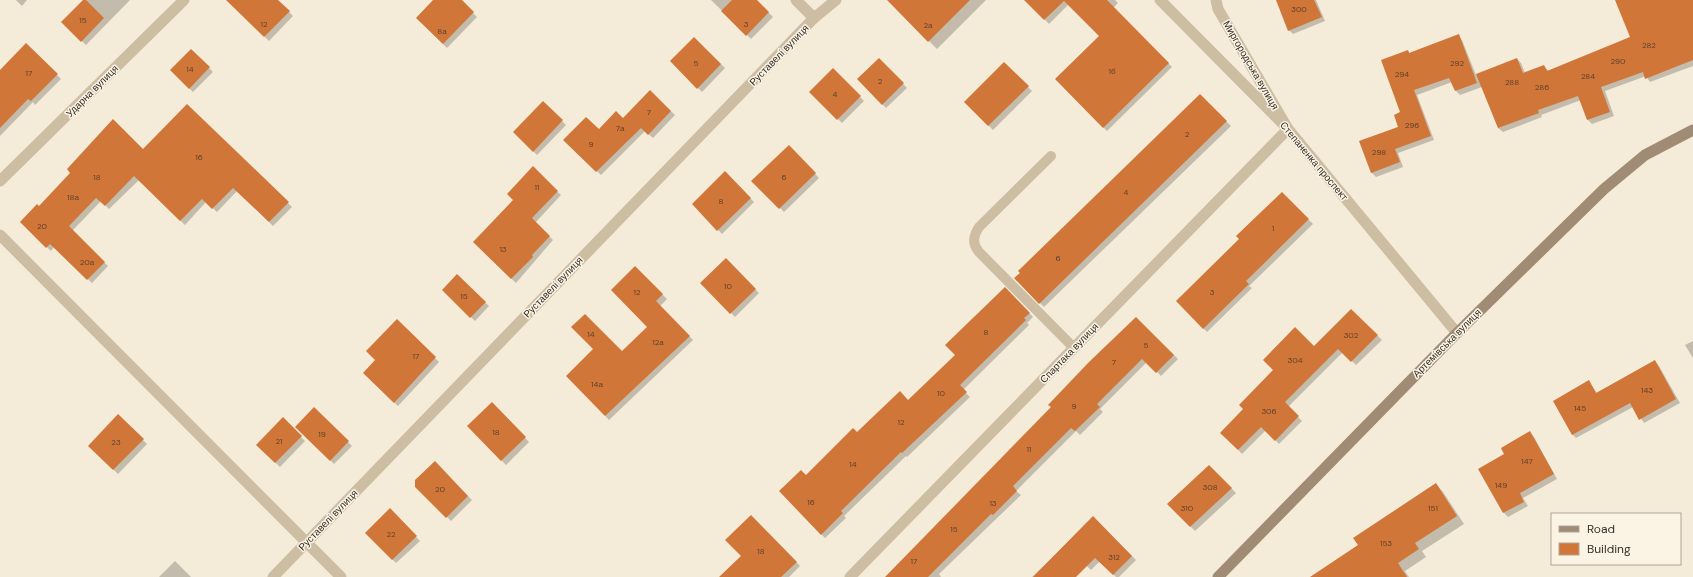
<svg xmlns="http://www.w3.org/2000/svg" width="1693" height="577" font-family="'DM Sans',sans-serif">
<rect width="100%" height="100%" fill="#f4ebd8"/>
<!-- shadow -->
<g fill="#0003">
<polygon points="16,0 27,0 22,6"/>
<polygon points="84,0 130,0 86,45 62,22"/>
<polygon points="238,0 277,0 293,16 269,41 233,5"/>
<polygon points="434,0 460,0 477,17 447,48 417,18"/>
<polygon points="711,0 756,0 773,17 751,39"/>
<polygon points="904,0 986,0 937,49 896,8"/>
<polygon points="1026,0 1115,0 1118,3 1113,8 1172,67 1107,131 1056,79 1100,36 1069,4 1049,24"/>
<polygon points="1279,0 1316,0 1325,21 1293,34 1289,30"/>
<polygon points="1626,0 1693,0 1693,66 1650,82 1646,76 1605,91 1614,116 1592,124 1588,120 1581,100 1541,115 1542,117 1503,132 1498,128 1482,87 1460,95 1456,91 1452,82 1417,95 1434,140 1398,153 1403,167 1376,177 1372,173 1360,141 1399,127 1408,51 1410,54 1458,36 1462,40 1476,75 1517,59 1521,63 1525,73 1544,66 1549,71 1631,38"/>
<polygon points="694,38 725,68 702,92 671,61"/>
<polygon points="26,44 61,79 35,105 33,102 0,136 0,72"/>
<polygon points="191,50 213,72 193,92 171,70"/>
<polygon points="879,59 907,88 886,108 858,79"/>
<polygon points="1004,63 1032,91 993,130 965,102"/>
<polygon points="833,70 864,101 842,123 811,92"/>
<polygon points="650,92 675,115 653,138 645,131 601,175 565,140 599,131 623,119"/>
<polygon points="1200,95 1231,126 1044,307 1015,278"/>
<polygon points="543,102 566,125 537,155 514,132"/>
<polygon points="187,105 292,207 273,226 237,191 217,212 206,202 185,225 139,180 109,209 101,201 72,231 108,266 92,283 54,247 51,251 21,222 39,207 143,150"/>
<polygon points="789,146 819,178 784,212 753,181"/>
<polygon points="533,168 561,195 535,223 553,240 516,283 474,242 515,200"/>
<polygon points="725,173 754,202 722,234 693,204"/>
<polygon points="1282,193 1313,224 1249,286 1252,288 1207,332 1177,301 1240,239"/>
<polygon points="726,260 759,293 735,317 702,283"/>
<polygon points="635,267 667,299 660,306 693,340 609,420 567,376 622,353 649,327"/>
<polygon points="457,276 489,306 475,321 443,290"/>
<polygon points="1005,288 1033,317 1027,323 1029,325 963,390 970,397 907,457 906,456 844,516 846,518 825,538 780,491 806,476 857,434 909,401 957,355"/>
<polygon points="1351,310 1382,340 1356,365 1343,352 1288,407 1302,421 1279,444 1266,430 1242,454 1221,432 1314,348"/>
<polygon points="1136,318 1178,359 1161,376 1147,362 1100,409 1103,412 1080,435 1076,431 1016,491 1021,495 939,574 941,577 890,577"/>
<polygon points="397,320 439,362 398,406 364,373 377,360"/>
<polygon points="1693,341 1693,358 1685,345"/>
<polygon points="1655,362 1659,366 1680,403 1644,423 1633,407 1576,438 1572,434 1589,382 1597,393"/>
<polygon points="492,403 529,442 506,465 468,426"/>
<polygon points="314,409 352,446 334,464 296,427"/>
<polygon points="118,416 147,444 118,474 89,446"/>
<polygon points="283,419 305,441 280,467 257,445"/>
<polygon points="1530,433 1534,437 1557,479 1523,498 1528,506 1508,517 1504,513 1505,454"/>
<polygon points="435,463 472,500 451,521 416,486"/>
<polygon points="1209,466 1236,493 1195,531 1168,504"/>
<polygon points="1436,484 1443,492 1464,524 1422,551 1426,557 1405,571 1409,577 1312,577 1360,545"/>
<polygon points="390,510 420,541 396,563 366,533"/>
<polygon points="751,516 800,566 789,577 720,577 742,556"/>
<polygon points="1093,518 1136,560 1119,577 1116,577 1100,561 1091,570 1084,563 1070,577 1032,577"/>
<polygon points="175,561 191,577 159,577"/>
</g>
<!-- building -->
<g fill="#d17639">
<polygon points="83,0 86,0 104,18 81,42 61,22"/>
<polygon points="226,0 278,0 290,11 264,37"/>
<polygon points="433,0 462,0 474,12 443,44 416,18"/>
<polygon points="732,0 757,0 769,12 746,36 721,11"/>
<polygon points="887,0 970,0 928,42"/>
<polygon points="1024,0 1107,0 1169,63 1103,128 1055,79 1099,36 1064,1 1044,20"/>
<polygon points="1276,0 1314,0 1322,17 1288,31"/>
<polygon points="1615,0 1693,0 1693,60 1645,79 1643,72 1601,87 1610,112 1587,120 1578,96 1538,110 1539,113 1498,128 1476,74 1517,58 1523,73 1544,65 1547,71 1630,37"/>
<polygon points="1459,34 1477,83 1455,91 1449,78 1414,90 1431,136 1395,149 1400,162 1371,173 1359,141 1398,127 1394,115 1400,112 1381,60 1408,50 1409,53"/>
<polygon points="694,37 721,64 697,89 670,61"/>
<polygon points="26,43 58,74 31,101 28,99 0,128 0,70"/>
<polygon points="191,49 210,67 189,89 170,70"/>
<polygon points="879,58 904,83 882,105 857,79"/>
<polygon points="1004,62 1029,86 988,126 964,102"/>
<polygon points="833,68 861,96 837,120 809,92"/>
<polygon points="650,90 671,111 648,135 641,128 596,172 563,140 586,117 599,129 616,111 623,118"/>
<polygon points="1200,94 1227,121 1039,304 1014,278 1020,273 1018,271"/>
<polygon points="543,101 563,120 533,152 513,132"/>
<polygon points="187,104 289,202 269,222 233,188 212,209 202,199 180,221 134,176 105,206 96,198 69,226 105,262 87,280 50,244 46,248 20,222 37,204 39,206 70,173 67,169 113,119 143,149"/>
<polygon points="789,145 816,173 779,209 751,181"/>
<polygon points="533,166 558,191 532,218 550,236 532,255 533,257 511,279 473,242 513,200 507,194"/>
<polygon points="725,171 751,198 717,231 692,204"/>
<polygon points="1282,192 1309,219 1246,281 1249,284 1203,329 1176,301 1239,239 1236,236"/>
<polygon points="726,258 756,289 730,314 700,283"/>
<polygon points="635,266 663,294 656,301 690,336 605,416 566,376 593,349 571,327 585,314 622,351 647,327 611,290"/>
<polygon points="457,274 486,302 470,318 442,290"/>
<polygon points="1005,287 1030,313 1024,318 1026,320 960,385 967,392 902,453 901,452 841,511 843,513 821,535 779,491 801,470 806,475 853,428 857,432 900,391 908,400 955,355 945,345"/>
<polygon points="1351,309 1378,335 1351,362 1338,349 1285,402 1299,416 1275,441 1261,427 1238,450 1220,433 1243,409 1239,405 1273,370 1263,360 1295,327 1314,346"/>
<polygon points="1136,317 1174,355 1156,373 1142,359 1097,404 1100,407 1075,431 1071,428 1013,486 1017,491 993,515 991,514 928,577 885,577 1051,407 1048,405 1089,362"/>
<polygon points="397,319 436,357 394,403 363,373 375,360 366,351"/>
<polygon points="1655,360 1676,399 1639,420 1630,403 1572,435 1553,401 1589,380 1596,393"/>
<polygon points="492,402 526,437 501,461 467,426"/>
<polygon points="314,407 349,441 330,461 295,427"/>
<polygon points="118,414 144,439 113,470 88,446"/>
<polygon points="283,417 302,436 275,463 256,445"/>
<polygon points="1530,431 1554,474 1520,493 1524,502 1503,513 1478,469 1504,454 1501,448"/>
<polygon points="435,461 468,496 446,518 415,487 415,480"/>
<polygon points="1209,465 1232,488 1190,527 1167,504"/>
<polygon points="1436,483 1457,516 1415,543 1419,549 1398,563 1407,577 1310,577 1358,545 1353,538"/>
<polygon points="390,508 417,536 392,560 365,533"/>
<polygon points="751,515 797,562 781,577 719,577 741,556 725,540"/>
<polygon points="1093,516 1132,556 1113,575 1095,558 1076,577 1033,577"/>
</g>
<g fill="none" stroke-linecap="round" stroke-linejoin="round">
<!-- service -->
<path stroke="#cdbda3" stroke-width="10" d="M 1051,156 L 979,227 C 973,237 972,243 979,252 L 1074,348"/>
<!-- minor -->
<g stroke="#cdbda3" stroke-width="11">
<polyline points="796,0 814,18"/>
<polyline points="1160,0 1288,129 1457,333"/>
<polyline points="0,181 184,0"/>
<polyline points="0,235 341,577"/>
<polyline points="273,577 814,18 836,0"/>
<polyline points="850,577 1288,129 1218,9 1216,0"/>
</g>
<!-- secondary -->
<polyline stroke="#a08b74" stroke-width="11" points="1218,577 1457,333 1604,189 1645,155 1693,130"/>
</g>
<g text-anchor="middle" dominant-baseline="central" stroke-width="3" stroke-linejoin="round" paint-order="stroke">
<!-- number labels -->
<g font-size="8" fill="#5e402b">
<text x="1299" y="9">300</text>
<text x="83" y="20">15</text>
<text x="264" y="24">12</text>
<text x="746" y="24">3</text>
<text x="928" y="25">2а</text>
<text x="442" y="31">8а</text>
<text x="1649" y="45">282</text>
<text x="1618" y="61">290</text>
<text x="696" y="63">5</text>
<text x="1457" y="63">292</text>
<text x="190" y="69">14</text>
<text x="1112" y="71">1б</text>
<text x="29" y="73">17</text>
<text x="1402" y="74">294</text>
<text x="1588" y="76">284</text>
<text x="880" y="81">2</text>
<text x="1512" y="82">288</text>
<text x="1542" y="87">286</text>
<text x="835" y="94">4</text>
<text x="649" y="112">7</text>
<text x="1412" y="125">296</text>
<text x="620" y="128">7а</text>
<text x="1187" y="134">2</text>
<text x="591" y="144">9</text>
<text x="1379" y="152">298</text>
<text x="199" y="157">16</text>
<text x="97" y="177">18</text>
<text x="784" y="177">6</text>
<text x="537" y="187">11</text>
<text x="1126" y="192">4</text>
<text x="73" y="197">18а</text>
<text x="721" y="201">8</text>
<text x="42" y="226">20</text>
<text x="1273" y="228">1</text>
<text x="503" y="249">13</text>
<text x="1058" y="258">6</text>
<text x="87" y="262">20а</text>
<text x="728" y="286">10</text>
<text x="637" y="292">12</text>
<text x="1212" y="292">3</text>
<text x="464" y="296">15</text>
<text x="986" y="332">8</text>
<text x="591" y="334">14</text>
<text x="1351" y="335">302</text>
<text x="658" y="342">12а</text>
<text x="1146" y="345">5</text>
<text x="416" y="356">17</text>
<text x="1295" y="360">304</text>
<text x="1114" y="362">7</text>
<text x="597" y="384">14а</text>
<text x="1647" y="390">143</text>
<text x="941" y="393">10</text>
<text x="1074" y="406">9</text>
<text x="1580" y="408">145</text>
<text x="1269" y="411">306</text>
<text x="901" y="422">12</text>
<text x="496" y="432">18</text>
<text x="322" y="434">19</text>
<text x="279" y="441">21</text>
<text x="116" y="442">23</text>
<text x="1029" y="449">11</text>
<text x="1527" y="461">147</text>
<text x="853" y="464">14</text>
<text x="1501" y="485">149</text>
<text x="1210" y="487">308</text>
<text x="440" y="489">20</text>
<text x="811" y="502">16</text>
<text x="993" y="503">13</text>
<text x="1187" y="508">310</text>
<text x="1433" y="508">151</text>
<text x="954" y="529">15</text>
<text x="391" y="534">22</text>
<text x="1386" y="543">153</text>
<text x="761" y="551">18</text>
<text x="1114" y="557">312</text>
<text x="914" y="561">17</text>
</g>
<!-- street labels -->
<g font-size="10" fill="#372e26" stroke="#fbf4e5">
<text transform="translate(779 55) rotate(-46)">Руставелі вулиця</text>
<text transform="translate(1251 65) rotate(60)">Миргородська вулиця</text>
<text transform="translate(92 91) rotate(-45)">Ударна вулиця</text>
<text transform="translate(1314 161) rotate(50)">Степаненка проспект</text>
<text transform="translate(553 287) rotate(-46)">Руставелі вулиця</text>
<text transform="translate(1447 343) rotate(-45)">Артемівська вулиця</text>
<text transform="translate(1069 353) rotate(-46)">Спартака вулиця</text>
<text transform="translate(328 520) rotate(-46)">Руставелі вулиця</text>
</g>
</g>
<!-- legend -->
<rect x="1551" y="513" width="130" height="52" fill="#fbf4e5" stroke="#ada599"/>
<rect x="1559" y="526" width="20" height="6" fill="#a08b74" stroke="#ada599"/>
<text x="1587" y="533" font-size="12" fill="#372e26">Road</text>
<rect x="1559" y="543" width="20" height="12" fill="#d17639" stroke="#ada599"/>
<text x="1587" y="553" font-size="12" fill="#372e26">Building</text>
</svg>
